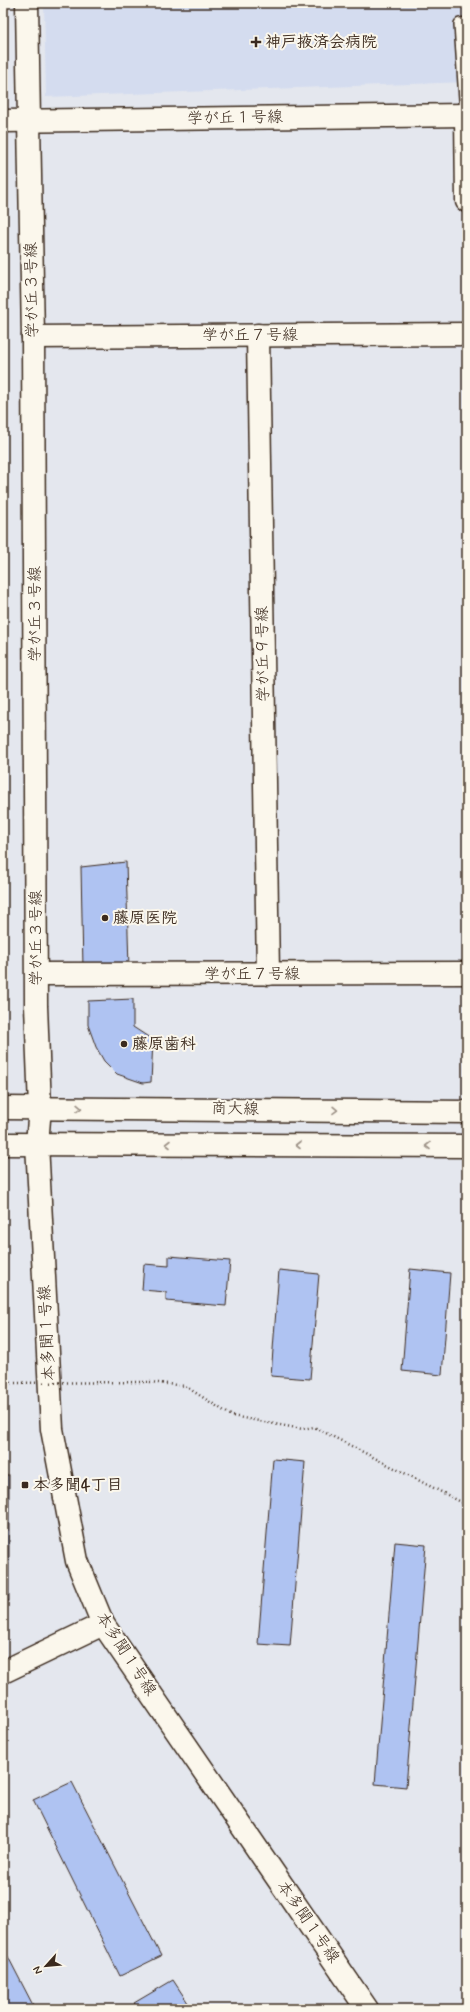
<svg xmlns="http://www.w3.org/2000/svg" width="470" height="2012" font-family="Mynerve,'Klee One',sans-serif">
<rect width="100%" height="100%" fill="#e4e7ee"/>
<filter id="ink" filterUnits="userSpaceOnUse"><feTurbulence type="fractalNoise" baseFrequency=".025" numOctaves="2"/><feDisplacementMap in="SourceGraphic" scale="8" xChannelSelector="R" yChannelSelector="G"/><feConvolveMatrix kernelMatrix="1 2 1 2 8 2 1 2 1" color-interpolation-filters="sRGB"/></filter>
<g filter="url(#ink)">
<!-- built -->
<polygon fill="#d4dcef" points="44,3 467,3 467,82 46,97"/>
<!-- building -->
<g fill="#afc3f2" stroke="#3b2a1e">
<polygon points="322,3 467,3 467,4 322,6"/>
<polygon points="126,862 129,969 83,968 81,867"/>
<polygon points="133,999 133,1027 153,1040 151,1082 143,1083 117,1074 104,1061 96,1047 88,1025 88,1001"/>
<polygon points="169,1256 230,1261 226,1306 166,1301 166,1292 142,1290 144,1264 169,1266"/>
<polygon points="410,1269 450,1273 442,1375 402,1371"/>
<polygon points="279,1270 319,1274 310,1379 271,1376"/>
<polygon points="273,1459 305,1462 290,1646 258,1644"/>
<rect x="3" y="1475" width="6" height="126"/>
<polygon points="395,1542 426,1545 406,1787 375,1784"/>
<polygon points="72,1782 161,1956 120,1976 33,1800"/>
<polygon points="3,1947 35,2009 3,2009"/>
<polygon points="173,1980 192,2009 139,2009 134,2003"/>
</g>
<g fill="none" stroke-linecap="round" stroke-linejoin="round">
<!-- lane casing -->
<g stroke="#3b2a1e" stroke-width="14">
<polyline id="lane" points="466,115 460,24 467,23"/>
</g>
<!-- street casing -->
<g stroke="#3b2a1e" stroke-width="25">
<g id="street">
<polyline points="27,3 29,121"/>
<polyline points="466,115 467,201"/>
<polyline points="258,335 268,974"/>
<polyline points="33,337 467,334"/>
<polyline points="37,974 467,973"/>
</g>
</g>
<!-- secondary casing -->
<g stroke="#3b2a1e" stroke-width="25">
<g id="secondary">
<polyline points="3,121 467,115"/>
<polyline points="29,121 33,337 36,1006 40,1107 37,1144 52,1429 77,1561 103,1624 367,2009"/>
<polyline points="3,1108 467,1112"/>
<polyline points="3,1144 467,1146"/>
<polyline points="3,1672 103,1624"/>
</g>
</g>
<!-- path -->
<polyline stroke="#3b2a1e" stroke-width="2.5" stroke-dasharray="1 3" stroke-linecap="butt" points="150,1382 185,1386 232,1416 302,1429 314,1427 467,1505"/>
<!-- lane -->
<use href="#lane" stroke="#fbf7ec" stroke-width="11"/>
<!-- street -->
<use href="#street" stroke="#fbf7ec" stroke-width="22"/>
<!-- secondary -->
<use href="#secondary" stroke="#fbf7ec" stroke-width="22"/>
<!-- path-bridge -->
<polyline stroke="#3b2a1e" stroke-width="2.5" stroke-dasharray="1 3" stroke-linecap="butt" points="3,1383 150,1382"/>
</g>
<!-- one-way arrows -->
<defs><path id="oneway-chevron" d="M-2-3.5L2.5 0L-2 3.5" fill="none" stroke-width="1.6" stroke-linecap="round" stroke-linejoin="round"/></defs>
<g stroke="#9b9085">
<use href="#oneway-chevron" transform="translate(79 1108) rotate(1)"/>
<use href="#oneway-chevron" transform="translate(335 1110) rotate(1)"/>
<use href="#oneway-chevron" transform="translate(168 1144) rotate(-180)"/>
<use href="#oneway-chevron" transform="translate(298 1145) rotate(-180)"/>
<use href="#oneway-chevron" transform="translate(428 1146) rotate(-180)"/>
</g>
</g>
<!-- markers -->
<g fill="#3b2a1e" stroke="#fbf7ec" stroke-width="1.5">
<path d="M254 36h4v4h4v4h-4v4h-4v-4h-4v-4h4z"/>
<circle cx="105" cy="918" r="4"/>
<circle cx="124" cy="1044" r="4"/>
<rect x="21" y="1481" width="8" height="8" rx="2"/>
</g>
<g text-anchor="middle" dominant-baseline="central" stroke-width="4" stroke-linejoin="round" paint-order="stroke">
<!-- poi labels -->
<g font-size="16" font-weight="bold" fill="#3b2a1e" stroke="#fbf7ec" text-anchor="start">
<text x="265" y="42">神戸掖済会病院</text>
<text x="113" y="918">藤原医院</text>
<text x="132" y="1044">藤原歯科</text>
<text x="33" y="1485">本多聞4丁目</text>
</g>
<!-- street labels -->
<g font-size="16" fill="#3b2a1e" stroke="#fbf7ec">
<text transform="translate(235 118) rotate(-1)">学が丘１号線</text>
<text transform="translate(32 290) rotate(-91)">学が丘３号線</text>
<text x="250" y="335">学が丘７号線</text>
<text transform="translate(35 614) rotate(-90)">学が丘３号線</text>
<text transform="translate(263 654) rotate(-91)">学が丘９号線</text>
<text transform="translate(36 938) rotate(-90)">学が丘３号線</text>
<text x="252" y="974">学が丘７号線</text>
<text transform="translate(235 1109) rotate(1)">商大線</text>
<text transform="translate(47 1333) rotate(-93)">本多聞１号線</text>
<text transform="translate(126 1654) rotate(57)">本多聞１号線</text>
<text transform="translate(308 1922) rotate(55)">本多聞１号線</text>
</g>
</g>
<!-- margin -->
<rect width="470" height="2012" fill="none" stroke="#fbf7ec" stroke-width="16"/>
<rect x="8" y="8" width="454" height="1996" fill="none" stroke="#3b2a1e" stroke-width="1.5" filter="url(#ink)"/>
<!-- north arrow -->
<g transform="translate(46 1966) rotate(243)" stroke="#fbf7ec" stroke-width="3" paint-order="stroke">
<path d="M0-3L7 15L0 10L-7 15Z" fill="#3b2a1e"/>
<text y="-6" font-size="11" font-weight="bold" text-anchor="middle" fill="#3b2a1e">N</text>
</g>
</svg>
